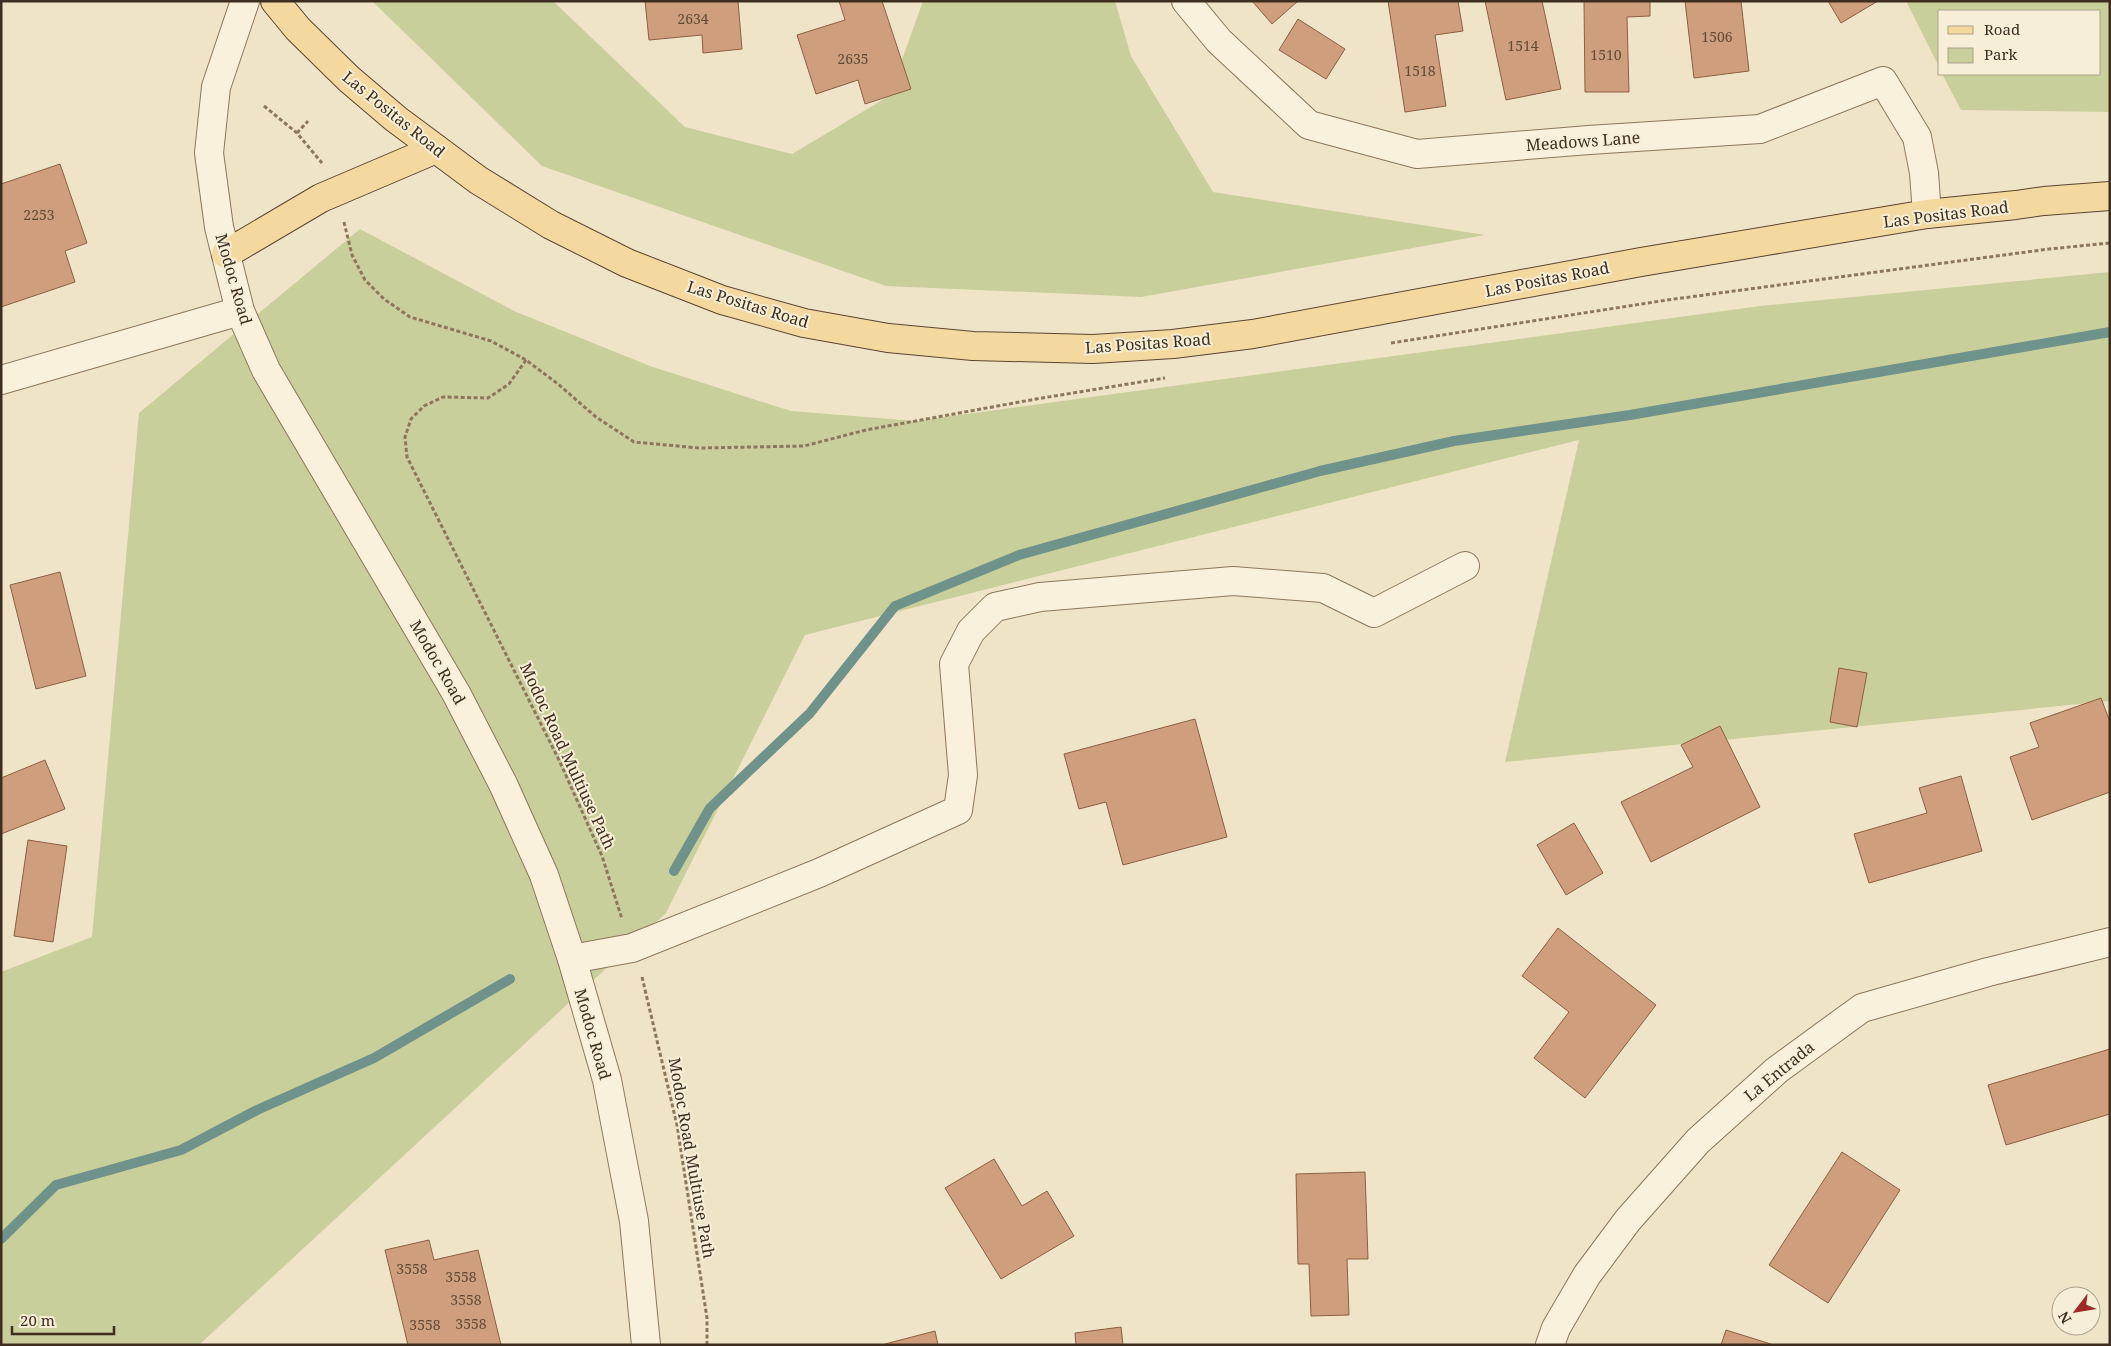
<svg xmlns="http://www.w3.org/2000/svg" width="2111" height="1346" font-family="'Noto Serif',serif">
<rect width="100%" height="100%" fill="#f0e4c8"/>
<!-- green -->
<g fill="#c9cf9b">
<polygon points="372,1 553,1 685,127 792,154 889,96 923,1 1115,1 1131,56 1213,192 1485,235 1141,297 886,286 542,166"/>
<polygon points="1906,1 2110,1 2110,112 1961,110 1942,74 2100,74 2100,11 1940,11 1940,69"/>
<polygon points="360,229 514,311 650,366 791,411 916,421 1760,306 2110,272 2110,701 1505,762 1579,440 805,635 666,913 199,1345 1,1345 1,972 92,937 139,413"/>
</g>
<g fill="none" stroke-linecap="round" stroke-linejoin="round">
<!-- stream -->
<g stroke="#6f938a" stroke-width="10">
<polyline points="674,871 710,808 810,713 895,606 1019,555 1320,471 1454,441 1630,415 2110,332"/>
<polyline points="1,1239 56,1185 181,1150 257,1110 374,1058 510,979"/>
</g>
</g>
<!-- building -->
<g fill="#cf9f7d" stroke="#8d5f41">
<polygon points="645,1 738,1 742,49 703,53 702,35 649,40"/>
<polygon points="839,1 882,1 911,89 865,104 858,80 816,94 797,35 845,20"/>
<polygon points="1252,1 1298,1 1272,24"/>
<polygon points="1388,1 1458,1 1463,31 1435,35 1446,106 1405,112"/>
<polygon points="1485,1 1542,1 1561,89 1506,100"/>
<polygon points="1584,1 1650,1 1650,16 1627,17 1629,92 1585,92"/>
<polygon points="1685,1 1741,1 1749,71 1694,78"/>
<polygon points="1828,1 1878,1 1841,23"/>
<polygon points="1298,19 1345,49 1326,79 1279,50"/>
<polygon points="60,164 87,243 65,251 75,282 1,307 1,184"/>
<polygon points="60,572 86,676 36,689 10,585"/>
<polygon points="1839,668 1867,673 1857,727 1830,722"/>
<polygon points="2101,698 2110,722 2110,792 2032,820 2010,757 2039,747 2030,723"/>
<polygon points="1195,719 1227,837 1123,865 1106,802 1079,809 1064,754"/>
<polygon points="1720,726 1760,807 1651,862 1621,802 1693,767 1681,745"/>
<polygon points="45,760 65,809 1,834 1,778"/>
<polygon points="1961,776 1982,851 1869,883 1854,834 1927,813 1919,788"/>
<polygon points="1574,823 1603,873 1566,895 1537,845"/>
<polygon points="28,840 67,846 53,942 14,936"/>
<polygon points="1558,928 1656,1005 1585,1098 1534,1058 1569,1012 1522,976"/>
<polygon points="2110,1049 2110,1114 2006,1145 1988,1085"/>
<polygon points="1842,1152 1900,1190 1828,1303 1769,1265"/>
<polygon points="994,1159 1022,1206 1047,1191 1074,1236 1001,1279 945,1188"/>
<polygon points="1365,1172 1368,1259 1347,1259 1349,1315 1311,1316 1309,1264 1298,1264 1296,1174"/>
<polygon points="429,1240 434,1260 478,1250 501,1345 408,1345 385,1250"/>
<polygon points="1121,1327 1123,1345 1076,1345 1075,1333"/>
<polygon points="1726,1330 1774,1345 1721,1345"/>
<polygon points="935,1331 938,1345 886,1345 885,1344"/>
</g>
<g fill="none" stroke-linecap="round" stroke-linejoin="round">
<!-- minor casing -->
<g stroke="#8d765c" stroke-width="30">
<g id="minor">
<polyline points="245,1 216,87 209,153 219,227 240,311 266,370 456,693 503,784 544,875 572,959 607,1080 634,1221 646,1345"/>
<polyline points="1186,1 1219,41 1309,125 1417,154 1589,140 1760,129 1883,81 1917,137 1924,173 1927,214"/>
<polyline points="1,380 240,311"/>
<polyline points="572,959 632,948 819,873 958,810 963,775 954,664 971,631 995,607 1040,597 1233,581 1323,588 1374,613 1465,566"/>
<polyline points="1550,1345 1556,1328 1587,1275 1628,1220 1698,1141 1777,1070 1862,1008 1988,972 2110,942"/>
</g>
</g>
<!-- major casing -->
<g stroke="#5b4430" stroke-width="30">
<g id="major">
<polyline points="275,1 298,29 349,79 396,119 478,180 551,225 627,263 722,300 804,323 888,338 973,346 1093,349 1173,344 1253,334 1641,262 1927,214 2016,205 2044,201 2110,196"/>
<polyline points="226,254 321,198 436,149"/>
</g>
</g>
<!-- path -->
<g stroke="#8d765c" stroke-width="3" stroke-dasharray="4 2.5" stroke-linecap="butt">
<polyline points="264,106 297,133 322,163"/>
<polyline points="297,133 308,121"/>
<polyline points="344,222 352,255 365,280 384,299 410,317 491,341 526,360 558,384 596,417 634,442 699,448 804,446 866,430 1036,399 1165,378"/>
<polyline points="1391,343 1667,300 2049,249 2110,243"/>
<polyline points="526,360 509,384 488,398 443,397 424,406 411,419 405,437 407,457 559,760 602,856 622,919"/>
<polyline points="642,977 677,1125 707,1318 707,1345"/>
</g>
<!-- minor -->
<use href="#minor" stroke="#faf1dc" stroke-width="28"/>
<!-- major -->
<use href="#major" stroke="#f3d9a0" stroke-width="28"/>
</g>
<g text-anchor="middle" dominant-baseline="central" stroke-width="4" stroke-linejoin="round" paint-order="stroke">
<!-- number labels -->
<g font-size="14" fill="#624a37">
<text x="693" y="18">2634</text>
<text x="1717" y="36">1506</text>
<text x="1523" y="45">1514</text>
<text x="1606" y="54">1510</text>
<text x="853" y="58">2635</text>
<text x="1420" y="70">1518</text>
<text x="39" y="214">2253</text>
<text x="412" y="1268">3558</text>
<text x="461" y="1276">3558</text>
<text x="466" y="1299">3558</text>
<text x="471" y="1323">3558</text>
<text x="425" y="1324">3558</text>
</g>
<!-- street labels -->
<g font-size="16" fill="#3d2e20" stroke="#f7eed8">
<text transform="translate(394 114) rotate(39)">Las Positas Road</text>
<text transform="translate(1583 141) rotate(-4)">Meadows Lane</text>
<text transform="translate(1946 214) rotate(-7)">Las Positas Road</text>
<text transform="translate(234 279) rotate(74)">Modoc Road</text>
<text transform="translate(1547 279) rotate(-11)">Las Positas Road</text>
<text transform="translate(748 304) rotate(17)">Las Positas Road</text>
<text transform="translate(1148 343) rotate(-4)">Las Positas Road</text>
<text transform="translate(438 662) rotate(60)">Modoc Road</text>
<text transform="translate(568 756) rotate(65)">Modoc Road Multiuse Path</text>
<text transform="translate(593 1034) rotate(74)">Modoc Road</text>
<text transform="translate(1779 1071) rotate(-39)">La Entrada</text>
<text transform="translate(692 1158) rotate(80)">Modoc Road Multiuse Path</text>
</g>
</g>
<!-- border -->
<rect width="2111" height="1346" fill="none" stroke="#3d2e20" stroke-width="5"/>
<!-- legend -->
<rect x="1938" y="10" width="162" height="65" fill="#f7eed8" stroke="#ada18e"/>
<rect x="1948" y="26" width="25" height="8" fill="#f3d9a0" stroke="#ada18e"/>
<text x="1984" y="35" font-size="15" fill="#3d2e20">Road</text>
<rect x="1948" y="48" width="25" height="15" fill="#c9cf9b" stroke="#ada18e"/>
<text x="1984" y="60" font-size="15" fill="#3d2e20">Park</text>
<!-- north arrow -->
<g transform="translate(2076 1311) rotate(239)"><circle r="24" fill="#f7eed8" stroke="#ada18e"/>
<path d="M0-4L9 19L0 12L-9 19Z" fill="#9e2a2b"/>
<text y="-8" font-size="14" font-weight="bold" text-anchor="middle" fill="#3d2e20">N</text>
</g>
<!-- scale -->
<path d="M12 1326v8h102v-8" fill="none" stroke="#3d2e20" stroke-width="2.5"/>
<text x="20" y="1326" font-size="15" fill="#3d2e20" stroke="#f7eed8" stroke-width="4" paint-order="stroke">20 m</text>
</svg>
